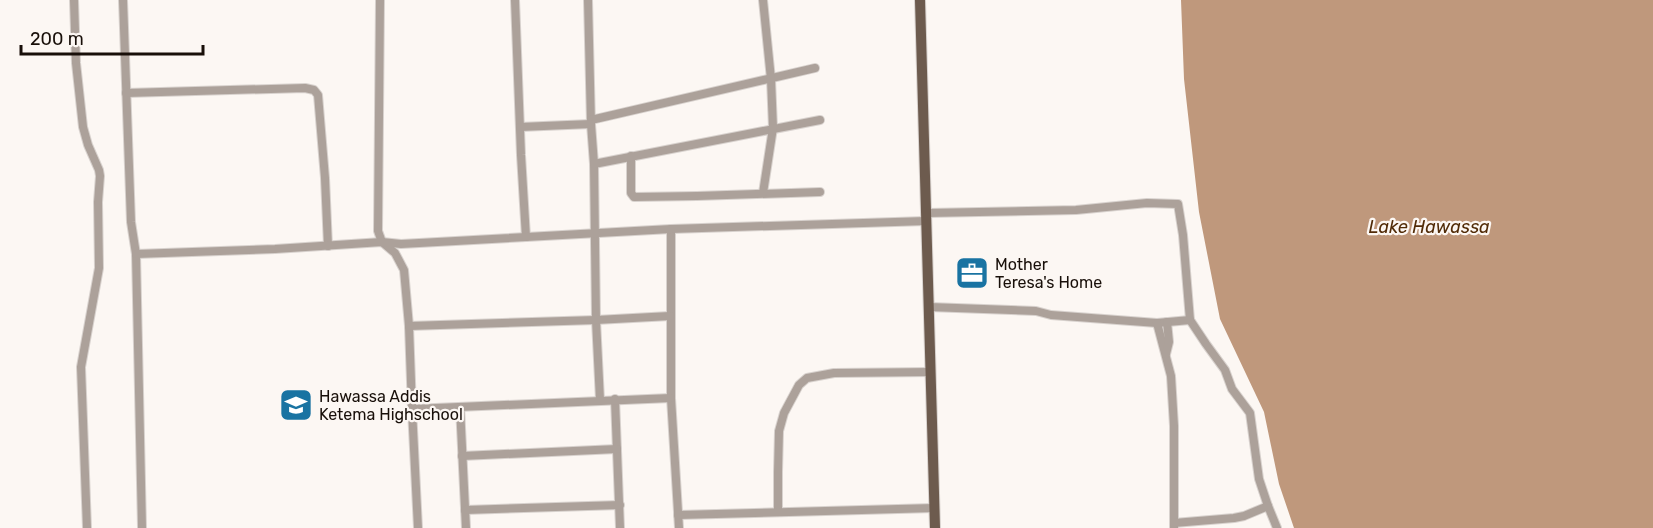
<svg xmlns="http://www.w3.org/2000/svg" width="1653" height="528" font-family="Rubik,sans-serif">
<rect width="100%" height="100%" fill="#fcf7f3"/>
<!-- water -->
<polygon fill="#bf987c" points="1181,0 1653,0 1653,528 1294,528 1279,484 1264,412 1220,319 1199,212 1184,79"/>
<g fill="none" stroke-linecap="round" stroke-linejoin="round">
<!-- minor casing -->
<g stroke="#d8d2ce" stroke-width="10">
<g id="minor">
<polyline points="74,0 76,63 83,127 88,145 99,170 100,176 98,202 99,268 81,367 87,528"/>
<polyline points="123,0 131,222 136,254 142,528"/>
<polyline points="380,0 378,231 382,242 395,253 404,270 409,326 412,409 418,528"/>
<polyline points="515,0 521,155 526,237"/>
<polyline points="588,0 591,124 594,164 596,320 600,400"/>
<polyline points="126,93 305,88 314,90 318,95 325,178 328,246"/>
<polyline points="591,120 815,68"/>
<polyline points="520,127 591,124"/>
<polyline points="631,156 631,193 634,197 697,196 820,192"/>
<polyline points="594,164 820,120"/>
<polyline points="763,193 773,128 771,79 763,0"/>
<polyline points="927,213 1076,210 1147,203 1178,204 1183,235 1190,320 1206,344 1225,370 1232,389 1250,413 1259,479 1268,506 1277,528"/>
<polyline points="671,229 671,398 679,528"/>
<polyline points="136,254 275,249 382,242 401,244 671,229 926,221"/>
<polyline points="929,307 1036,311 1051,315 1157,323 1190,320"/>
<polyline points="1157,323 1171,376 1174,426 1174,528"/>
<polyline points="409,326 596,320 670,316"/>
<polyline points="1166,354 1169,342 1167,322"/>
<polyline points="615,399 620,528"/>
<polyline points="460,407 466,528"/>
<polyline points="412,409 671,398"/>
<polyline points="462,456 617,449"/>
<polyline points="465,510 620,505"/>
<polyline points="778,512 778,472 779,431 784,413 799,385 807,378 834,373 931,372"/>
<polyline points="678,515 934,508"/>
<polyline points="1174,523 1234,518 1244,516 1268,506"/>
</g>
</g>
<!-- major casing -->
<g stroke="#d8d2ce" stroke-width="12">
<polyline id="major" points="920,0 935,528"/>
</g>
<!-- minor -->
<use href="#minor" stroke="#aca19a" stroke-width="8"/>
<!-- major -->
<use href="#major" stroke="#6d5b4e" stroke-width="10"/>
</g>
<!-- icons -->
<defs>
<g id="office-square" transform="scale(1.725)"><rect x="-9" y="-9" width="18" height="18" rx="4" fill="#1973a2" stroke="#fcf7f3"/><path d="M-6-3h4V-5.5h4V-3h4V5H-6ZM-1-4.5V-3h2v-1.5ZM-6 0V1H6V0Z" fill="#fff"/></g>
<g id="school-square" transform="scale(1.725)"><rect x="-9" y="-9" width="18" height="18" rx="4" fill="#1973a2" stroke="#fcf7f3"/><path d="M0-5L7-2L0 1L-7-2ZM-4 1L0 2.5L4 1V4Q0 6-4 4Z" fill="#fff"/></g>
</defs>
<g fill-rule="evenodd">
<use href="#office-square" x="972" y="273"/>
<use href="#school-square" x="296" y="405"/>
</g>
<g text-anchor="middle" dominant-baseline="central" stroke-width="4.5" stroke-linejoin="round" paint-order="stroke">
<!-- poi labels -->
<g font-size="16" fill="#180f09" stroke="#fcf7f3" text-anchor="start">
<text x="995" y="264">Mother<tspan x="995" dy="18">Teresa's Home</tspan></text>
<text x="319" y="396">Hawassa Addis<tspan x="319" dy="18">Ketema Highschool</tspan></text>
</g>
<!-- water labels -->
<g font-size="18" font-style="italic" fill="#512b07" stroke="#fcf7f3">
<text x="1429" y="227">Lake Hawassa</text>
</g>
</g>
<!-- scale -->
<path d="M21 45v9h182v-9" fill="none" stroke="#180f09" stroke-width="3"/>
<text x="30" y="45" font-size="18" fill="#180f09" stroke="#fcf7f3" stroke-width="4.5" paint-order="stroke">200 m</text>
</svg>
